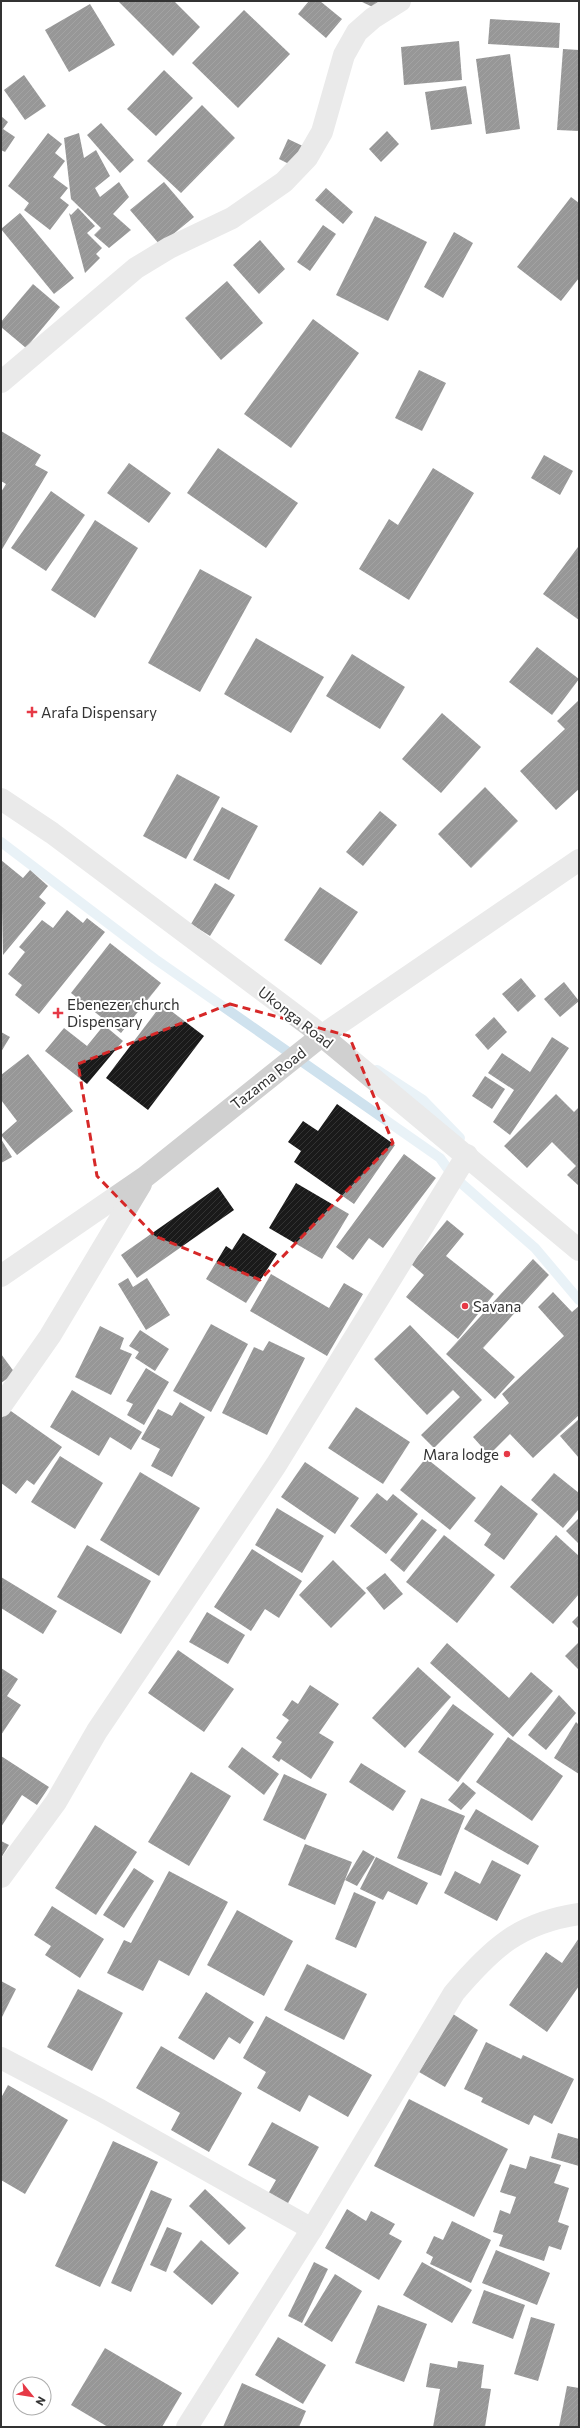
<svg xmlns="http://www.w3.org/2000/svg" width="580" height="2428" font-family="Commissioner,sans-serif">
<defs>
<pattern id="building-hatch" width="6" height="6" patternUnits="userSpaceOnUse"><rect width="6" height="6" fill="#1a1a1a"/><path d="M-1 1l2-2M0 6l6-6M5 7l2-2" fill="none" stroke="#333"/></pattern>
</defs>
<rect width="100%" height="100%" fill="#fff"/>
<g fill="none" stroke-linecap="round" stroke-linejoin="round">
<!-- stream -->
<g stroke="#cfe2ee" stroke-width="10">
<polyline points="1,842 155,959 440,1158 453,1176 535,1248 579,1300"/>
<polyline points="377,1070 423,1100 460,1138"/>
</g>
</g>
<!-- building -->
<g fill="url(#building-hatch)">
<polygon points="118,1 174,1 200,27 173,56"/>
<polygon points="309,1 320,1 342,19 326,38 298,14"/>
<polygon points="360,1 386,1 381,11"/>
<polygon points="90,4 115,45 69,72 45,30"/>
<polygon points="244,10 290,54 238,108 192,63"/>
<polygon points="490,19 560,23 559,48 488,44"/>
<polygon points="459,41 462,80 404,85 401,47"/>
<polygon points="563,49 579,50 579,131 557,130"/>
<polygon points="510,54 520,129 486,134 476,59"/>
<polygon points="164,70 193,98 156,136 127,109"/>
<polygon points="24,75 46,106 25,120 4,90"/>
<polygon points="466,86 472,124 431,130 425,92"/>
<polygon points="202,105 235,138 181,193 147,161"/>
<polygon points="1,116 8,122 3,129 15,137 5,152 1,150"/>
<polygon points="101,123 134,160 120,173 87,135"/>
<polygon points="387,131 399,144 381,162 369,149"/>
<polygon points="48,133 62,144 55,153 65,161 53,177 68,188 60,198 69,205 50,230 24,210 29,203 8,186"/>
<polygon points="79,133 84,158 96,150 110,176 95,188 100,197 119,182 129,197 113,214 131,230 109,248 94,235 101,228 71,199 64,138"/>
<polygon points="288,139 307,148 297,168 279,159"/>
<polygon points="164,182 194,217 160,245 130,210"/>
<polygon points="326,188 353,212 343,224 315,200"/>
<polygon points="571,197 579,203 579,278 561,301 517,267"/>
<polygon points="78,208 95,226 87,233 102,248 96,254 100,258 85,273 69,213 71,215"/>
<polygon points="20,213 74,278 54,294 1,229"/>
<polygon points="375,216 427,242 388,321 336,295"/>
<polygon points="323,225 336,234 310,271 297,262"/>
<polygon points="454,232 473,243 443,298 424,287"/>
<polygon points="260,240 285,269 259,294 233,265"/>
<polygon points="227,281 263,323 221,360 185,318"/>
<polygon points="33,284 60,307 26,348 1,327 1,322"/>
<polygon points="313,319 359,353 291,448 244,414"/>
<polygon points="419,370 446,383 422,431 395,418"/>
<polygon points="1,431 41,455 35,465 48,472 1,551 1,492 6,484 1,481"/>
<polygon points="218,448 298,503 266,548 187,493"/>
<polygon points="544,455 573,471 560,495 531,478"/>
<polygon points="129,463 171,493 149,523 107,493"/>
<polygon points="433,468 474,493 409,600 359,569 389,519 398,525"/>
<polygon points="51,491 85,515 46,571 11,548"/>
<polygon points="95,520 138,548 95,618 51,590"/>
<polygon points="578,547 579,547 579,620 543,594"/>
<polygon points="200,569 252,597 200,692 148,663"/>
<polygon points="256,638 324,677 291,733 224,694"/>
<polygon points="537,647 579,679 552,715 509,682"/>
<polygon points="352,654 405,687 380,729 326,696"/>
<polygon points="579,700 579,789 556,810 520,771 565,729 557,721"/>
<polygon points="442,713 481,747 441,793 402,759"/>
<polygon points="177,774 220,797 186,859 143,836"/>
<polygon points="485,787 518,821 471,868 438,834"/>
<polygon points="222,807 258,826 229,880 193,860"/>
<polygon points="380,811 397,825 363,866 346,852"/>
<polygon points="1,860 23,878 30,870 48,886 39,897 46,903 3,955"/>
<polygon points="215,883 235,895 210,936 191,924"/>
<polygon points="320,887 358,912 321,965 284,940"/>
<polygon points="67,910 83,923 87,918 105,932 39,1014 15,995 22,985 8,974 25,952 19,947 42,920 53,928"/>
<polygon points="110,943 161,983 121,1033 71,993"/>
<polygon points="521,978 536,996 518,1012 502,994"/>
<polygon points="564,982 579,1001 560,1017 544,999"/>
<polygon points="162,1004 204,1036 148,1110 106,1078"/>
<polygon points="494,1017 507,1032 488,1050 475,1035"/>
<polygon points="104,1025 123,1041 87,1084 45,1051 64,1028 87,1046"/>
<polygon points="1,1032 10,1037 1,1052"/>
<polygon points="552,1037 569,1048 510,1135 493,1122 514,1090 488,1073 502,1053 530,1072"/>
<polygon points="28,1054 73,1111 17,1155 1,1135 17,1121 1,1100 1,1075"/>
<polygon points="485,1076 505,1089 492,1109 472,1096"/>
<polygon points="556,1094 574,1112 579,1107 579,1186 567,1175 576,1166 552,1142 527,1168 504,1146"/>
<polygon points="337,1104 395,1145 354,1204 294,1162 301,1151 288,1142 303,1121 318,1131"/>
<polygon points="1,1139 12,1157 1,1163"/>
<polygon points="404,1154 436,1178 383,1248 369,1238 353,1260 336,1247"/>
<polygon points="296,1183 349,1214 322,1259 269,1228"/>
<polygon points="218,1187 234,1210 137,1278 121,1255"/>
<polygon points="447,1220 464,1234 446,1256 494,1294 458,1339 406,1297 424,1275 411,1264"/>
<polygon points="243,1233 277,1254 246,1303 206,1279 226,1246 232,1250"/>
<polygon points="533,1259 549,1275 483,1348 515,1377 495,1399 446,1354"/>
<polygon points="271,1274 329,1308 344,1283 363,1294 327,1356 250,1311"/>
<polygon points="128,1278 133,1287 147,1278 170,1315 146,1330 118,1284"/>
<polygon points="553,1292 572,1312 579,1306 579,1415 533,1458 510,1434 489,1455 473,1437 509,1403 502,1394 564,1336 538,1307"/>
<polygon points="211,1324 248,1344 211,1412 173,1391"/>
<polygon points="410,1325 482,1400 434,1448 421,1435 460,1397 453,1390 427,1415 374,1359"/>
<polygon points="100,1326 124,1338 120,1349 132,1354 111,1395 75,1377"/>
<polygon points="140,1330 169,1349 155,1371 135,1358 139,1352 129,1346"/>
<polygon points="269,1341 305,1358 267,1435 222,1413 254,1347 263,1351"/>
<polygon points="1,1354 15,1373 1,1383"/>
<polygon points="146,1368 169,1382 144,1425 127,1415 133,1404 126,1401"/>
<polygon points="72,1390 142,1432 131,1450 110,1437 99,1456 50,1427"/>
<polygon points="180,1402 205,1417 172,1477 151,1466 160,1449 141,1439 158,1409 172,1416"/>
<polygon points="356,1407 410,1442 383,1484 328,1448"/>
<polygon points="8,1409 62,1447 34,1485 27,1480 16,1494 1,1483 1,1419"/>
<polygon points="579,1419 579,1458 560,1436"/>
<polygon points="60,1456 103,1483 75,1529 31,1502"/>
<polygon points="426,1458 476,1498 450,1530 400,1490"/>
<polygon points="305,1462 359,1498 335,1534 281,1497"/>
<polygon points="140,1472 200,1508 159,1576 100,1540"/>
<polygon points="554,1473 579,1493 579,1509 563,1528 531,1500"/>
<polygon points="501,1485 538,1514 504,1560 484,1545 491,1534 474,1521"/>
<polygon points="377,1493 387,1501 393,1494 418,1514 386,1554 350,1526"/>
<polygon points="277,1508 324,1536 302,1573 255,1545"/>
<polygon points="579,1518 579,1544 566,1531"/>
<polygon points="422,1519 437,1530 404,1572 390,1560"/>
<polygon points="444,1535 495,1575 457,1623 406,1582"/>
<polygon points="556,1535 579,1556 579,1594 553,1624 510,1587"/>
<polygon points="87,1545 151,1581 121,1634 57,1597"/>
<polygon points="252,1549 302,1581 279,1618 265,1609 251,1631 214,1607"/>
<polygon points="333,1560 366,1593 331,1628 299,1595"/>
<polygon points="385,1573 403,1594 384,1610 366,1588"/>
<polygon points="1,1577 57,1611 43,1634 1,1608"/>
<polygon points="207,1612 245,1635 228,1664 189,1642"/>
<polygon points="579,1615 579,1629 572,1622"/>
<polygon points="579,1642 579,1670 565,1656"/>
<polygon points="447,1643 509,1698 531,1672 553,1691 513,1737 430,1663"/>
<polygon points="178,1650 234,1689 204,1732 148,1693"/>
<polygon points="418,1667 451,1697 405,1748 372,1718"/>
<polygon points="1,1668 18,1679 7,1696 21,1705 1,1735"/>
<polygon points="310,1685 339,1704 319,1733 334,1742 311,1779 281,1759 279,1762 272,1757 282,1742 276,1738 289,1720 282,1715 292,1700 298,1704"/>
<polygon points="559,1695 576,1713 546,1750 528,1735"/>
<polygon points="453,1704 494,1734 458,1782 418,1752"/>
<polygon points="576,1722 579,1725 579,1774 554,1758"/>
<polygon points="508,1737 563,1776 532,1821 476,1782"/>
<polygon points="242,1747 279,1774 264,1795 228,1767"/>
<polygon points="1,1756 49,1787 37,1805 22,1795 1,1827"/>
<polygon points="361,1763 406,1791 393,1811 349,1782"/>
<polygon points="191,1772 231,1796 189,1866 148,1842"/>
<polygon points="284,1774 327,1794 305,1840 263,1820"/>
<polygon points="463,1782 476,1793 461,1810 448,1800"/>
<polygon points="421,1798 465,1816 441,1876 397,1858"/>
<polygon points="476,1809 539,1846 528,1865 464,1829"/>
<polygon points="95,1825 137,1852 96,1915 55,1888"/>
<polygon points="1,1841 9,1845 1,1858"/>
<polygon points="305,1844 352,1862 335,1905 288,1885"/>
<polygon points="363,1850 375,1857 357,1886 345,1880"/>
<polygon points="376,1857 428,1883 417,1905 388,1891 383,1900 360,1889"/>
<polygon points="492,1860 521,1875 497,1921 444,1893 455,1871 480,1884"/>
<polygon points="134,1868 154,1881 124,1928 103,1915"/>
<polygon points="169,1871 228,1902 189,1976 159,1960 143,1991 107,1973 124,1940 131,1943"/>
<polygon points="354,1892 376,1902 356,1948 335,1939"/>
<polygon points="52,1906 104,1939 80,1978 45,1955 51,1946 34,1935"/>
<polygon points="237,1910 293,1941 264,1996 207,1965"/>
<polygon points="579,1938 579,1986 547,2032 509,2005 546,1952 562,1963"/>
<polygon points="307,1964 367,1994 344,2040 284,2010"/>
<polygon points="1,1981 16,1989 1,2019"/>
<polygon points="78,1989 123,2013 92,2071 47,2047"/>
<polygon points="206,1992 254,2022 240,2044 229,2037 214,2060 178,2038"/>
<polygon points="453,2014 478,2030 445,2087 419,2072"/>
<polygon points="266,2016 372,2075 348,2117 309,2095 300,2112 257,2088 266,2072 243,2058"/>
<polygon points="486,2042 521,2059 523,2055 574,2079 552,2124 534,2115 529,2125 481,2102 483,2098 464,2089"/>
<polygon points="161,2046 242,2093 209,2152 171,2130 180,2113 136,2088"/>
<polygon points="8,2085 68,2120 25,2194 1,2180 1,2098"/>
<polygon points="409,2099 508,2149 474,2217 374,2166"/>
<polygon points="272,2122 319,2147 287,2205 268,2194 276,2180 248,2165"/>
<polygon points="558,2133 579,2139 579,2166 551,2158"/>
<polygon points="113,2141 158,2162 100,2287 55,2266"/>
<polygon points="530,2156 561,2165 554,2183 569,2188 558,2222 569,2226 561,2250 549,2246 544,2261 499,2246 503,2235 493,2232 500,2210 510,2214 516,2197 500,2192 510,2164 526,2169"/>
<polygon points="205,2189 246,2228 229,2245 189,2206"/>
<polygon points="151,2190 172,2199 131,2292 111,2283"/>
<polygon points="347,2209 366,2221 371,2211 395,2224 389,2234 402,2241 379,2280 325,2248"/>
<polygon points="452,2221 491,2240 471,2283 430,2264 433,2257 426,2253 434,2236 443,2240"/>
<polygon points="167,2227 182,2233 166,2272 150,2265"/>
<polygon points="201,2240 239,2273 212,2305 173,2272"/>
<polygon points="496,2250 550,2273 537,2305 482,2283"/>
<polygon points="314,2262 328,2269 302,2323 288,2316"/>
<polygon points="422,2262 472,2290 452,2323 403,2295"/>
<polygon points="335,2274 362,2291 332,2342 304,2325"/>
<polygon points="484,2290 525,2305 513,2339 472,2323"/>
<polygon points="378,2305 427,2324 404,2382 355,2363"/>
<polygon points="531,2317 555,2324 538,2381 514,2374"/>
<polygon points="278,2337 326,2365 303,2404 255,2375"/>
<polygon points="105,2348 182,2393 162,2427 108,2427 71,2405"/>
<polygon points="458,2361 484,2365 481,2388 491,2389 485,2427 433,2427 440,2389 426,2387 430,2363 457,2368"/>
<polygon points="242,2383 306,2411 299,2427 223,2427"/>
<polygon points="567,2386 579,2388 579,2427 559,2427"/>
</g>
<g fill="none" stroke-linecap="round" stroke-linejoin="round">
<!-- minor -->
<g stroke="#d0d0d0" stroke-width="22">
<polyline points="1,382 136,268 169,248 232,218 284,182 307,158 322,132 344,55 357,32 373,18 400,1"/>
<polyline points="1,1276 145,1177 324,1034 579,860"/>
<polyline points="1,1406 50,1336 141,1184"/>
<polyline points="1,1877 56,1802 97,1731 276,1465 467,1155"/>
<polyline points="1,2058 100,2110 312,2229"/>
<path d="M 187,2427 L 312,2229 L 454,1993 C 492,1948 519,1923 579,1914"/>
</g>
<!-- tertiary -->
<polyline stroke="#d0d0d0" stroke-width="22" points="1,799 52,833 310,1026 579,1250"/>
</g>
<!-- marked area -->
<path d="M0 0H580V2428H0ZM 230,1004 L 349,1036 L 393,1143 L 260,1280 L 155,1236 L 97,1176 L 78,1064 Z" fill="#fff" fill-opacity=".55" fill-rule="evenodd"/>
<path fill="none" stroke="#d62828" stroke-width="3" stroke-dasharray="8 5" stroke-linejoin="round" d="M 230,1004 L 349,1036 L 393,1143 L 260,1280 L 155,1236 L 97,1176 L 78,1064 Z"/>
<!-- markers -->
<g fill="#e63946" stroke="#fff" stroke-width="1.5">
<path d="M30 706h4v4h4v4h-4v4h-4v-4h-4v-4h4z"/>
<path d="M56 1007h4v4h4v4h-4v4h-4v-4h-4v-4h4z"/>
<circle cx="465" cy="1306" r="4"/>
<circle cx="507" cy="1454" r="4"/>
</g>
<g text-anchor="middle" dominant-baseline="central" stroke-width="4" stroke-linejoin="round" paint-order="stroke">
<!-- poi labels -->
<g font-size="15" fill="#333" stroke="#fff" text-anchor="start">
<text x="41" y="712">Arafa Dispensary</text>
<text x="67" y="1004">Ebenezer church<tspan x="67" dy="17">Dispensary</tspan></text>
<text x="473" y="1306">Savana</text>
<text x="499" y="1454" text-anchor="end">Mara lodge</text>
</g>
<!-- street labels -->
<g font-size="15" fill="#333" stroke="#fff">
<text transform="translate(296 1017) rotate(38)">Ukonga Road</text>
<text transform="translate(268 1078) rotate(-38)">Tazama Road</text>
</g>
</g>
<!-- border -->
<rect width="580" height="2428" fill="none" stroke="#333333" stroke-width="4"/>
<!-- north arrow -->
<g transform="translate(32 2396) rotate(120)"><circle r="19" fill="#ffffff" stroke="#adadad"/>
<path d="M0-3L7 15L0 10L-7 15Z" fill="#e63946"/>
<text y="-6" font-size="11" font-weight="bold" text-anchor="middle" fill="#333333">N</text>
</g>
</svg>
